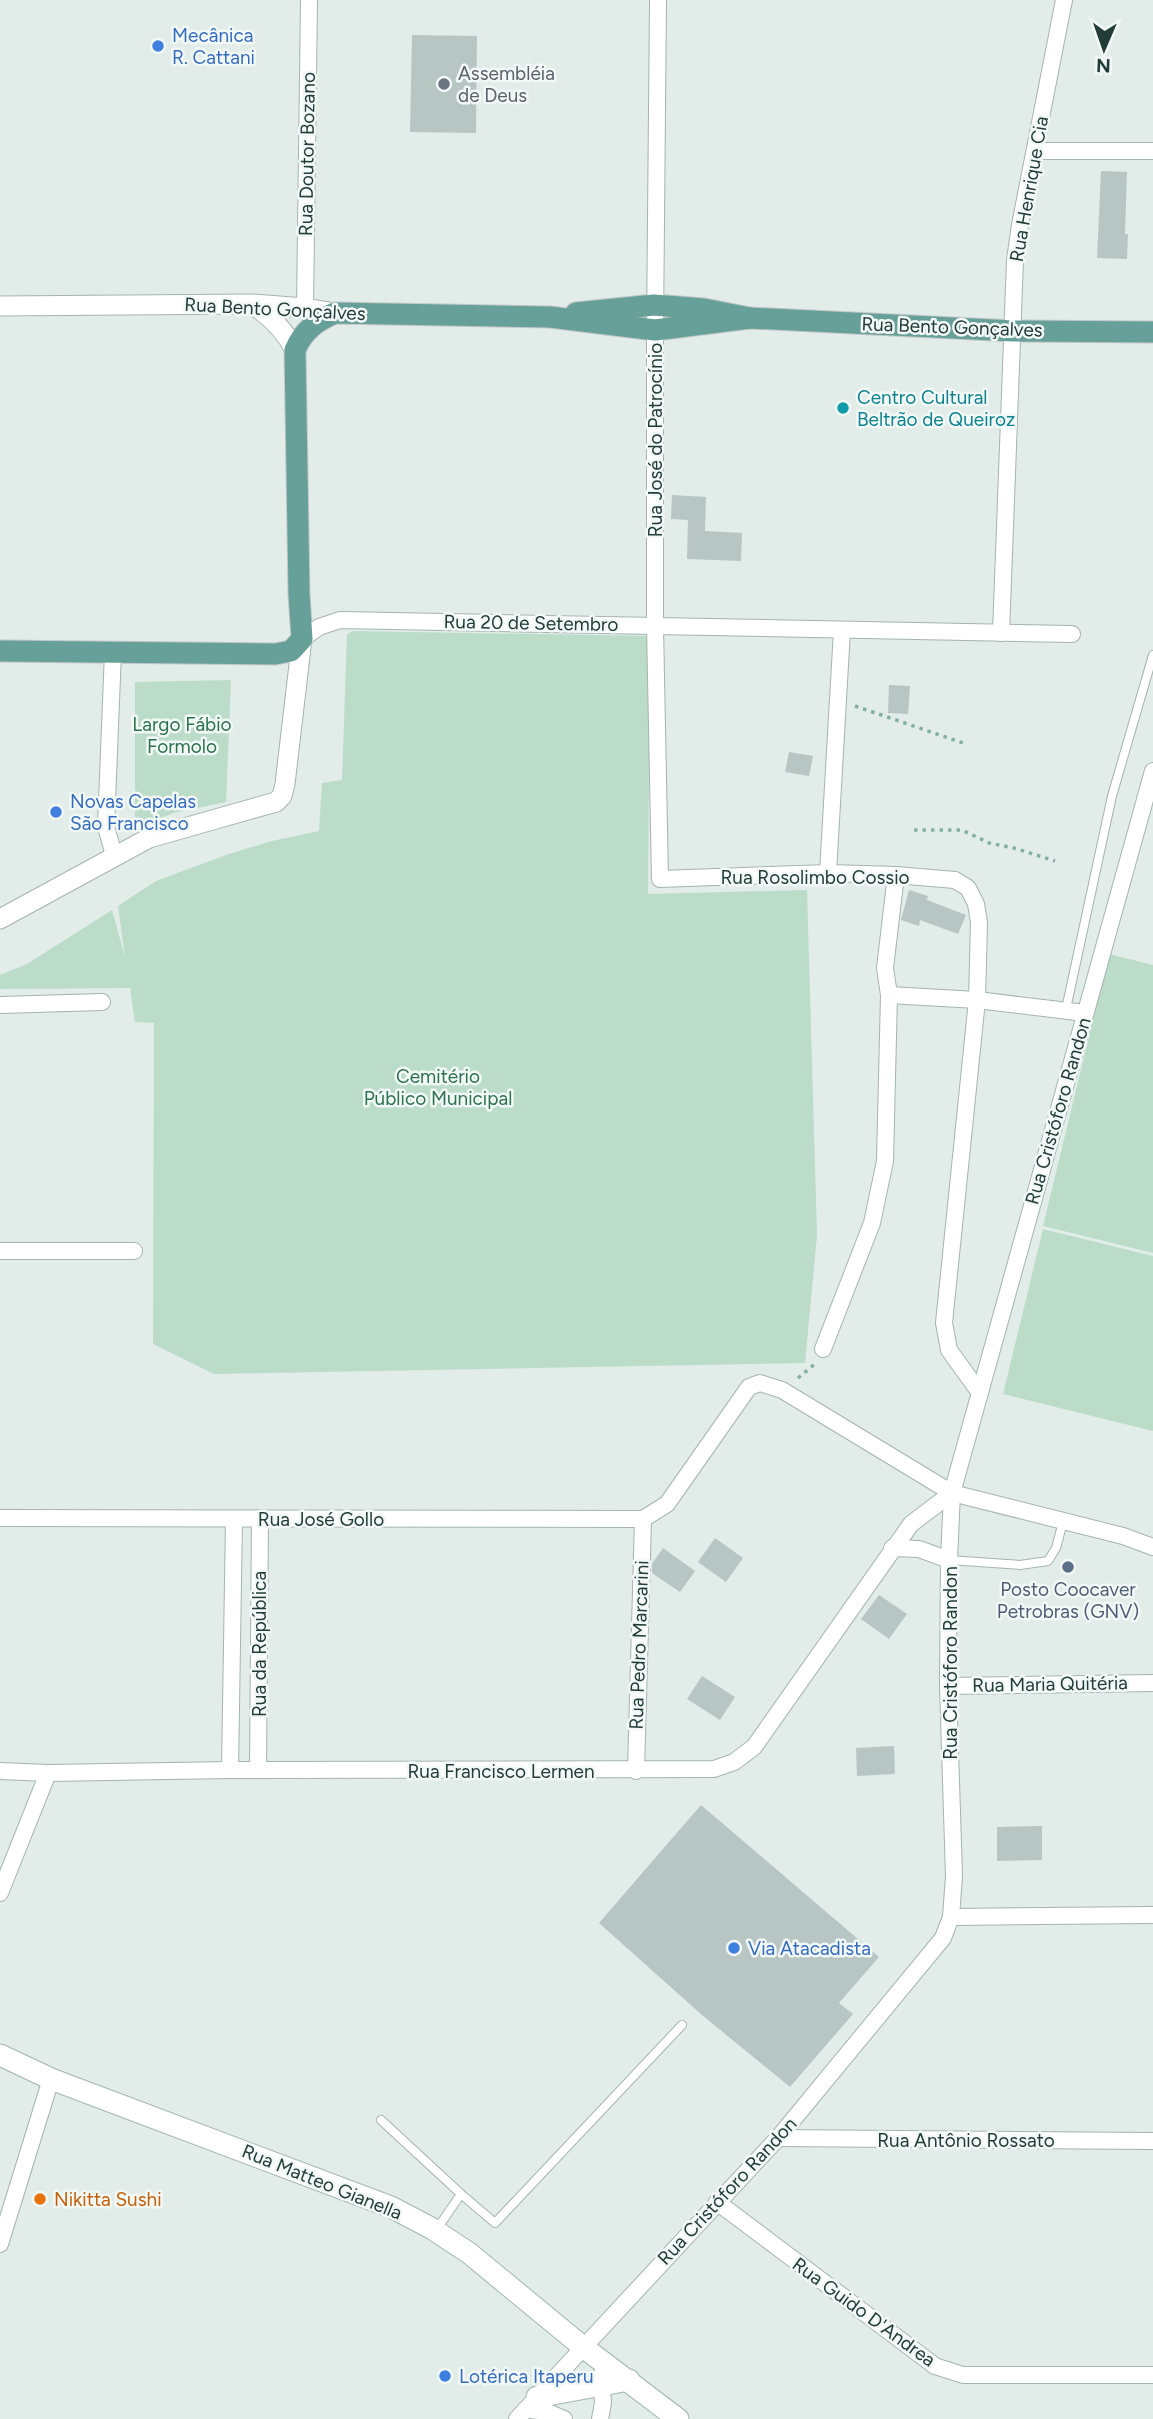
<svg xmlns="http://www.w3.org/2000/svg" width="1153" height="2419" font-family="Figtree,sans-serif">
<rect width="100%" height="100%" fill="#e2ece8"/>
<!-- green -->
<g fill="#bbdcc8">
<polygon points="352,631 650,636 648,894 807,890 817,1235 805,1363 214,1374 153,1344 154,1023 135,1022 130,988 0,989 0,975 27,964 112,910 125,957 118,906 156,881 229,854 272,841 319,831 322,783 342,780 347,635"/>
<polygon points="231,680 226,802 173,813 148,824 141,824 135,819 135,682"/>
<polygon points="1109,954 1153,965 1153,1253 1043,1226"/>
<polygon points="1043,1229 1153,1256 1153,1431 1003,1394"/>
</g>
<!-- building -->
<g fill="#b7c6c2">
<polygon points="412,35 477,36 476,133 410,132"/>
<polygon points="1101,171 1127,172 1125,234 1128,234 1127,259 1097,258"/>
<polygon points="672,495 706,497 705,531 742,533 741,561 687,559 688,520 671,519"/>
<polygon points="889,685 910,686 908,714 888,713"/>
<polygon points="789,752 813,756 809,776 785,772"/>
<polygon points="909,890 928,896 927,900 966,915 958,934 920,920 919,926 901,920"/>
<polygon points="715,1538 743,1558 726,1582 698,1562"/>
<polygon points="663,1548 695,1571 680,1592 652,1573 652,1564"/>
<polygon points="879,1595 907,1614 889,1639 861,1619"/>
<polygon points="702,1676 735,1697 720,1720 687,1699"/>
<polygon points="894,1746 895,1774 857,1776 856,1748"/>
<polygon points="701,1805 879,1957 839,2003 853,2014 790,2087 702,2015 599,1923"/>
<polygon points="1042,1826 1042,1860 997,1861 997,1827"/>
</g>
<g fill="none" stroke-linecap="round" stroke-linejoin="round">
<!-- service casing -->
<g stroke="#a5b4b0" stroke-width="10">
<g id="service">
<polyline points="1066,1009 1112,796 1153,655"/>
<polyline points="949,1560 1020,1565 1048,1561 1056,1548 1063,1522"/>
<polyline points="381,2120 461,2194"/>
<polyline points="437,2229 461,2194 495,2223 682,2025"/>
</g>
</g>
<!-- minor casing -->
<g stroke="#a5b4b0" stroke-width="18">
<g id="minor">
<polyline points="658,0 655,330 655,626 660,879 828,873 896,875 955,880 968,888 976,904 979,922 977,1000 944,1323 949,1350 980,1393"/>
<polyline points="1035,151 1153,151"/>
<polyline points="305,308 309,0"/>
<polyline points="1001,633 1015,260 1020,225 1064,0"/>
<polyline points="302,639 319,627 340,620 1072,634"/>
<polyline points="113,652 106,827 114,855"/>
<polyline points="828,873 842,630"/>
<polyline points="889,995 977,1000 1085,1013"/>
<polyline points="0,1005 102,1002"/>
<polyline points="0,1251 134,1251"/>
<polyline points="823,1349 872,1223 885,1161 889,995 885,968 896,875"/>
<polyline points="0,1518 643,1519"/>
<polyline points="643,1519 667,1504 749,1387 760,1383 782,1390 952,1493 1123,1536 1153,1547"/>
<polyline points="892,1548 919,1549 949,1560"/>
<polyline points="948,1686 1153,1683"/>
<polyline points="230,1770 234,1519"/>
<polyline points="258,1770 260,1518"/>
<polyline points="0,1771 48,1773 230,1770 714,1769 734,1762 754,1747 911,1524 952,1493"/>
<polyline points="636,1771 643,1519"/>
<polyline points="0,1893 48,1773"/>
<polyline points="951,1917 1153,1915"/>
<polyline points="778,2138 1153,2141"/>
<polyline points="717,2202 935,2366 963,2375 1153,2375"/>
<polyline points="0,2244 51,2079"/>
<polyline points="526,2409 550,2413 564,2419"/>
<polyline points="517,2419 778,2138 943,1938 951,1917 954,1876 948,1686 949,1560 952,1493 1153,771"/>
<polyline points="600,2419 603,2403 601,2375"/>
</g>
</g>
<!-- tertiary casing -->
<g stroke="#a5b4b0" stroke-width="21">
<g id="tertiary">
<path d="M 253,305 C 272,317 285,331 295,350"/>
<polyline points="0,306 252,304 305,308 335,313"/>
<polyline points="0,919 149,838 276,802 282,796 285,784 302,639"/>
</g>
</g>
<!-- secondary casing -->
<g stroke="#a0b7b1" stroke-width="23">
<g id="secondary">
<polyline points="0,2055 51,2079 391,2207 431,2228 469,2253 583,2347 678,2419"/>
<polyline points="537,2397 629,2380"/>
</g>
</g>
<!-- primary casing -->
<g stroke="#c1c8c7" stroke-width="23">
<g id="primary">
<polyline points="576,313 654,305 704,309 750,318 1013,331 1153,332"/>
<path d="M 0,651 L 275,654 L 291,651 L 302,639 L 299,594 L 295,350 C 303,331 316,321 335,313 L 550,317 L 655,330 L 750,318"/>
</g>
</g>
<!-- path -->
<g stroke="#83aea6" stroke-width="3.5" stroke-dasharray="3.5 5" stroke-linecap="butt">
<polyline points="855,706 963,743"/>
<polyline points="914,830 962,830 989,843 1014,848 1055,861"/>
<polyline points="798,1378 816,1363"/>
</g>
<!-- service -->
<use href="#service" stroke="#fff" stroke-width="8"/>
<!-- minor -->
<use href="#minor" stroke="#fff" stroke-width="16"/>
<!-- tertiary -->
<use href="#tertiary" stroke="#fff" stroke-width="19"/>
<!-- secondary -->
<use href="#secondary" stroke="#fff" stroke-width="21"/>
<!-- primary -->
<use href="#primary" stroke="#67a098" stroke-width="21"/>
</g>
<!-- markers -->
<g fill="#3f7fe0" stroke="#f2f8f6" stroke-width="2.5">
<circle cx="158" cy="46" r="7"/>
<circle cx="56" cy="812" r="7"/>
<circle cx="734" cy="1948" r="7"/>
<circle cx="445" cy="2376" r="7"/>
</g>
<circle fill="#6b7280" stroke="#f2f8f6" stroke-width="2.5" cx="444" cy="84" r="7"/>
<circle fill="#0f9aa8" stroke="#f2f8f6" stroke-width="2.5" cx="843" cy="408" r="7"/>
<circle fill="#5c6f8a" stroke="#f2f8f6" stroke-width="2.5" cx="1068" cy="1567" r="7"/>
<circle fill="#e8710a" stroke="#f2f8f6" stroke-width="2.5" cx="40" cy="2199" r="7"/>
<g text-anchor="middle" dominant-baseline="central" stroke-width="5" stroke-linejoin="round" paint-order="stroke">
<!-- shop labels -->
<g font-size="19" fill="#366cbe" stroke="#f2f8f6" text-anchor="start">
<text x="172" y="35">Mecânica<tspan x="172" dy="22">R. Cattani</tspan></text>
<text x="70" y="801">Novas Capelas<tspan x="70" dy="22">São Francisco</tspan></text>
<text x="748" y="1948">Via Atacadista</text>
<text x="459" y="2376">Lotérica Itaperu</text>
</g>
<!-- worship labels -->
<g font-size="19" fill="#5b616d" stroke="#f2f8f6" text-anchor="start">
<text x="458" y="73">Assembléia<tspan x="458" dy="22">de Deus</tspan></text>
</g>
<!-- street labels -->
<g font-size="19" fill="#223c38" stroke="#f2f8f6">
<text transform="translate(307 154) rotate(-89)">Rua Doutor Bozano</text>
<text transform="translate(1029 189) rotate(-80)">Rua Henrique Cia</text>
<text transform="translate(275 309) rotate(3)">Rua Bento Gonçalves</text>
<text transform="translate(952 327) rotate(2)">Rua Bento Gonçalves</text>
<text transform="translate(655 440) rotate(-90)">Rua José do Patrocínio</text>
<text transform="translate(531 623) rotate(1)">Rua 20 de Setembro</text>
<text x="815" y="877">Rua Rosolimbo Cossio</text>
<text transform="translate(1058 1111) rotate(-74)">Rua Cristóforo Randon</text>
<text x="321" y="1519">Rua José Gollo</text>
<text transform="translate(259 1644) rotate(-90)">Rua da República</text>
<text transform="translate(639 1645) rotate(-88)">Rua Pedro Marcarini</text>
<text transform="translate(950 1663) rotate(-90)">Rua Cristóforo Randon</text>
<text transform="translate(1050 1684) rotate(-1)">Rua Maria Quitéria</text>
<text x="501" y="1771">Rua Francisco Lermen</text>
<text x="966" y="2140">Rua Antônio Rossato</text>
<text transform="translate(322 2182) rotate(22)">Rua Matteo Gianella</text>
<text transform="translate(727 2191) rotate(-47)">Rua Cristóforo Randon</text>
<text transform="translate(864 2312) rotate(36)">Rua Guido D'Andrea</text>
</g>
<!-- culture labels -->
<g font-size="19" fill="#0d838f" stroke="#f2f8f6" text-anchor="start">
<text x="857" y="397">Centro Cultural<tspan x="857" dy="22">Beltrão de Queiroz</tspan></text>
</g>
<!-- park labels -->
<g font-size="19" fill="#2d7250" stroke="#f2f8f6">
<text x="182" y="724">Largo Fábio<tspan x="182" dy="22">Formolo</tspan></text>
<text x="438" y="1076">Cemitério<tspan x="438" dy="22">Público Municipal</tspan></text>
</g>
<!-- service labels -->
<g font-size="19" fill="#4e5e75" stroke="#f2f8f6">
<text x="1068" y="1589">Posto Coocaver<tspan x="1068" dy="22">Petrobras (GNV)</tspan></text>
</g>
<!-- food labels -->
<g font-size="19" fill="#c56008" stroke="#f2f8f6" text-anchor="start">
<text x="54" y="2199">Nikitta Sushi</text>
</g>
</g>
<!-- north arrow -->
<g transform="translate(1104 49) rotate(182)" stroke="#f2f8f6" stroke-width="5" paint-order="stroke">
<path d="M0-5L12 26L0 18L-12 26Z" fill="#223c38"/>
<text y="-10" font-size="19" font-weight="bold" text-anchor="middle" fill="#223c38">N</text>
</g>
</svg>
